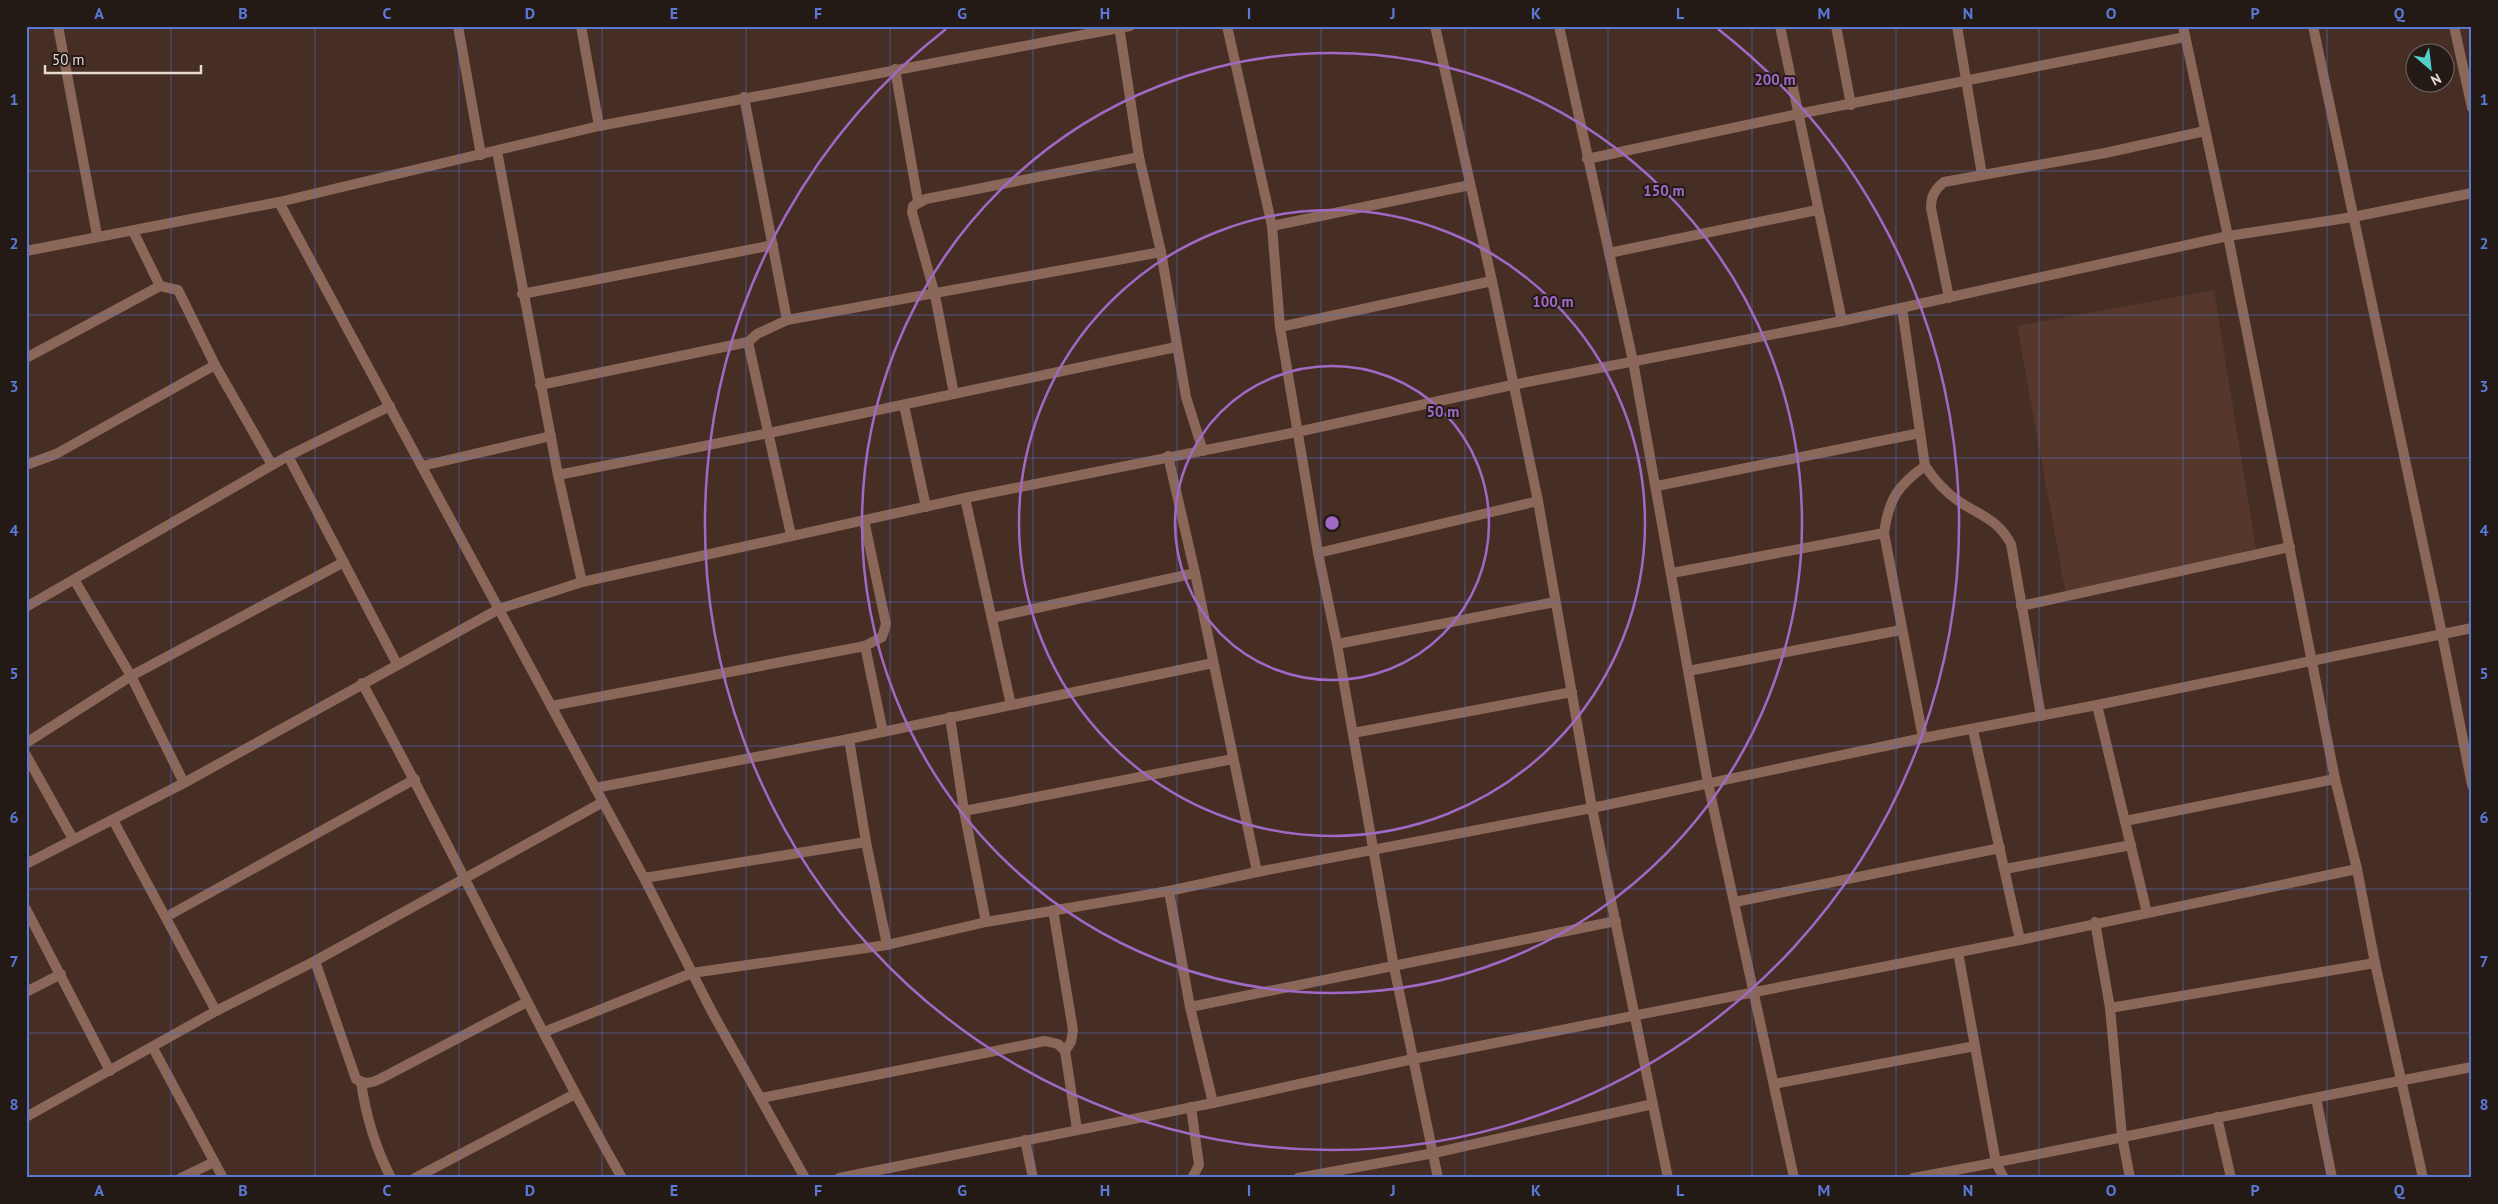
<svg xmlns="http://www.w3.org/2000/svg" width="2498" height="1204" font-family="'PT Sans',sans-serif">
<rect width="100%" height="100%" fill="#462e25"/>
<!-- built -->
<polygon fill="#55372b" points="2214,290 2256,549 2066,595 2017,326"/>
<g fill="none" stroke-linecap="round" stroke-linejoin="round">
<!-- minor -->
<g stroke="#8b6759" stroke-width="10">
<polyline points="58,26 97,235"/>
<polyline points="458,26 481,155"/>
<polyline points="581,26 599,126"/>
<polyline points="1119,26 1139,157 1161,252 1186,397 1203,451"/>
<polyline points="1227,26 1272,226 1280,327 1318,553 1337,644 1394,967 1438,1178"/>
<polyline points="1435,26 1492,281 1538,501 1592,808 1668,1178"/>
<polyline points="1559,26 1633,361 1708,783 1794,1178"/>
<polyline points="1780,26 1842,321"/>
<polyline points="1836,26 1851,105"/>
<polyline points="1957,26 1982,175"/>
<polyline points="2183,26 2228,236 2335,779 2357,869 2375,963 2423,1178"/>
<polyline points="2313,26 2442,634 2472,785"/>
<polyline points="2454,26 2472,108"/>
<polyline points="895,69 918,201"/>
<polyline points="744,97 787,320"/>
<polyline points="497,151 558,475 582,582"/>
<polyline points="1587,159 1798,114 2185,37"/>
<polyline points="279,202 644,878 712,1012 805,1178"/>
<polyline points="1272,226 1470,185"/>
<polyline points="133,231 160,286"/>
<polyline points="1609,253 1817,210"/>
<polyline points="522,294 773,245"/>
<path d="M 1949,298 L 1931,208 C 1931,196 1935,189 1944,182 L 2105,153 L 2205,131"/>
<path d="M 1902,308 L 1925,466 C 1934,479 1944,491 1957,500 C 1980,516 1997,518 2011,544 L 2041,716"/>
<polyline points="1280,327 1492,281"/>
<polyline points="748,342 791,535"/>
<polyline points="26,358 160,286 178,290 215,365 272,465"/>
<polyline points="540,385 748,342 757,334 787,320 1161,252"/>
<polyline points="954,394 935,295 912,212 913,206 926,199 1139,157"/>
<polyline points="904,405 926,507"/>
<polyline points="288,456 397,664"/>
<polyline points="1168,456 1195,573 1257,872"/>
<polyline points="26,465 56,454 215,365"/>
<polyline points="422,466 551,436"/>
<polyline points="558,475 769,433 1176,347"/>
<polyline points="1657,486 1920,433"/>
<polyline points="965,498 1011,705"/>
<polyline points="1318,553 1538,501"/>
<polyline points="1672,573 1884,533"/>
<polyline points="75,581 131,676 184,783"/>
<polyline points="2021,606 2290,547"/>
<polyline points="26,607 288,456 390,406"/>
<polyline points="992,618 1195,573"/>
<polyline points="1337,644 1555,602"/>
<polyline points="865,646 883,732"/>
<polyline points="1688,671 1901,630"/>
<path d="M 362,683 C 452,846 530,1016 622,1178"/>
<polyline points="2097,705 2147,913"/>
<polyline points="551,706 865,646 882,637 886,624 864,520"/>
<polyline points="950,717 964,811 986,922"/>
<polyline points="1973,730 2020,940"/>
<polyline points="1353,733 1572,692"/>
<path d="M 1923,738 L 1884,533 C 1889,499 1897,486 1925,466"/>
<polyline points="849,739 866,842 887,945"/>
<polyline points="26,743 131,676 344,562"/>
<polyline points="26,755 73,839"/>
<polyline points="595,788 849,739 1213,663"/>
<polyline points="964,811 1233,759"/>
<polyline points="113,820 216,1011"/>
<polyline points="2125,821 2335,779"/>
<polyline points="26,864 184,783 499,609 582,582 965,498 1297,432 1512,385 1842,321 2228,236 2353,217 2472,193"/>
<polyline points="2005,869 2131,845"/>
<polyline points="644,878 866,842"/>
<polyline points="1169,891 1190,1007 1213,1103"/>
<polyline points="1735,902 2000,848"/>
<polyline points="26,909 110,1071"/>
<polyline points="1053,910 1073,1030 1071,1042 1065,1051"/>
<polyline points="166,917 415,779"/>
<polyline points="2095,922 2110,1008 2122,1136 2130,1178"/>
<polyline points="1958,952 1996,1163 2004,1178"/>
<path d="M 315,961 L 356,1079 C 365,1085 371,1083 380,1079 L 527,1002"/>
<polyline points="26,992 61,974"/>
<polyline points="1190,1007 1616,921"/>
<polyline points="2110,1008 2375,963"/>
<polyline points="544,1032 692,973 887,945 986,922 1169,891 1257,872 1592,808 1923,738 2097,705 2472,628"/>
<polyline points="153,1048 223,1178"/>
<path d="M 361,1082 C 366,1117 375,1147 391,1178"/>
<polyline points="1774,1084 1975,1046"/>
<polyline points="761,1098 1045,1041 1058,1044 1065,1051 1077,1129"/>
<polyline points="2316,1098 2332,1178"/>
<polyline points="1191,1107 1199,1165 1192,1178"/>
<polyline points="26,1117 216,1011 315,961 603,802"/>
<polyline points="2217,1117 2231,1178"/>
<polyline points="1025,1140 1033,1178"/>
<polyline points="181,1178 214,1162"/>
<polyline points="415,1178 575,1094"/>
<polyline points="839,1178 1213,1103 1413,1059 2020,940 2357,869"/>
<polyline points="1298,1178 1434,1153 1653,1104"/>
<path d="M 1913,1178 C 2100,1144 2285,1102 2472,1067"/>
</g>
<!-- tertiary -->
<polyline stroke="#8b6759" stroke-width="10" points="26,251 279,202 599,126 1130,26"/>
</g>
<!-- grid -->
<path fill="none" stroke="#5a78d6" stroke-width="1" stroke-opacity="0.55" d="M 171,26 L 171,1178M 315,26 L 315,1178M 459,26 L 459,1178M 602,26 L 602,1178M 746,26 L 746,1178M 890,26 L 890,1178M 1033,26 L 1033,1178M 1177,26 L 1177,1178M 1321,26 L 1321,1178M 1465,26 L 1465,1178M 1608,26 L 1608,1178M 1752,26 L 1752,1178M 1896,26 L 1896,1178M 2039,26 L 2039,1178M 2183,26 L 2183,1178M 2327,26 L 2327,1178M 26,171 L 2472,171M 26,315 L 2472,315M 26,458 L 2472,458M 26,602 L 2472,602M 26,746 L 2472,746M 26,889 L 2472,889M 26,1033 L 2472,1033"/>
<!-- distance rings -->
<g fill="none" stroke="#a169c6" stroke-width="2.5">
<circle cx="1332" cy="523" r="157"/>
<circle cx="1332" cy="523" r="313"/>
<circle cx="1332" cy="523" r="470"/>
<path d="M1718 29A627 627 0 1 1 946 29"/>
</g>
<circle cx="1332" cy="523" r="8" fill="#a169c6" stroke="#241a15" stroke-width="2.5"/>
<g font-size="15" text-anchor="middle" font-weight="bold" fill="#a169c6" stroke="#241a15" stroke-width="4" stroke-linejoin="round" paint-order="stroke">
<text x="1775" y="85">200 m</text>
<text x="1664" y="196">150 m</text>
<text x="1553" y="307">100 m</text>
<text x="1443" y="417">50 m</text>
</g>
<!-- border -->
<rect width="2498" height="1204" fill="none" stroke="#241a15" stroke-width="55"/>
<!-- north arrow -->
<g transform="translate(2430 68) rotate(152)"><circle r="24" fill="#241a15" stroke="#726661"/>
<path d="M0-4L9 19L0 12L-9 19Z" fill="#53cdca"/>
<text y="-8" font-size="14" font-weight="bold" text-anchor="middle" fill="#e8d9d3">N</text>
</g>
<!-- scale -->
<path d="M45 65v8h156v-8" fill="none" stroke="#e8d9d3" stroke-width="2.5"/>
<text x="52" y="65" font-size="15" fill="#e8d9d3" stroke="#241a15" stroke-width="4" paint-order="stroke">50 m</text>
<rect x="28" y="28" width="2442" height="1148" fill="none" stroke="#5a78d6" stroke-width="2"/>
<g font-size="16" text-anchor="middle" font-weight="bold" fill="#5a78d6">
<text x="99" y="19">A</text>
<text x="243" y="19">B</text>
<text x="387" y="19">C</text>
<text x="530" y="19">D</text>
<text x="674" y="19">E</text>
<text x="818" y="19">F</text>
<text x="962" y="19">G</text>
<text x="1105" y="19">H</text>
<text x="1249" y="19">I</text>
<text x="1393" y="19">J</text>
<text x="1536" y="19">K</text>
<text x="1680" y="19">L</text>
<text x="1824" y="19">M</text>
<text x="1968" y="19">N</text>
<text x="2111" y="19">O</text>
<text x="2255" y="19">P</text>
<text x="2399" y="19">Q</text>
<text x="14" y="105">1</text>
<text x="2484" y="105">1</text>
<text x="14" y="249">2</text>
<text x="2484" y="249">2</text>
<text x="14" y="392">3</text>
<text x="2484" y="392">3</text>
<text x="14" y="536">4</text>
<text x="2484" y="536">4</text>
<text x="14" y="679">5</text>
<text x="2484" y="679">5</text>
<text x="14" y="823">6</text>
<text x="2484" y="823">6</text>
<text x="14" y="967">7</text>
<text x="2484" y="967">7</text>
<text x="14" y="1110">8</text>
<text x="2484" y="1110">8</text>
<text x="99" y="1196">A</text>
<text x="243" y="1196">B</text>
<text x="387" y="1196">C</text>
<text x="530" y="1196">D</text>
<text x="674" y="1196">E</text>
<text x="818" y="1196">F</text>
<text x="962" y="1196">G</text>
<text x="1105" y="1196">H</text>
<text x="1249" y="1196">I</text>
<text x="1393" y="1196">J</text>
<text x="1536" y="1196">K</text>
<text x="1680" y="1196">L</text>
<text x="1824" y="1196">M</text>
<text x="1968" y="1196">N</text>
<text x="2111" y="1196">O</text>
<text x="2255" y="1196">P</text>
<text x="2399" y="1196">Q</text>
</g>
</svg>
